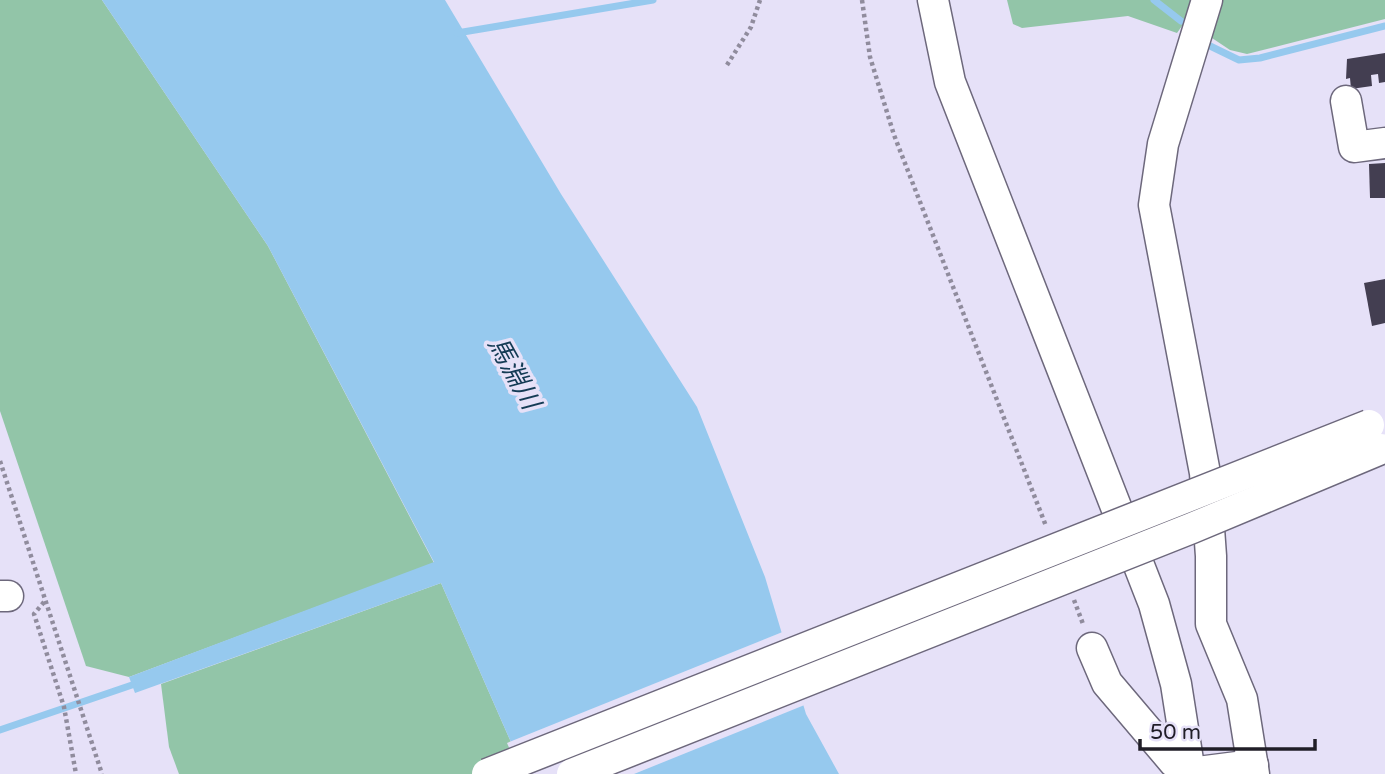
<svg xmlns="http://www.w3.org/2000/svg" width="1385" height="774" font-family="'Varela Round','Noto Sans JP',sans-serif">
<rect width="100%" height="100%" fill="#e6e1f8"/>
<!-- green -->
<g fill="#92c5a8">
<polygon points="0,0 102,0 268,246 434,563 129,677 86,666 0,411"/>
<polygon points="1007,0 1194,0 1189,16 1177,33 1128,16 1022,28 1013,24"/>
<polygon points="1218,0 1385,0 1385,19 1247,54 1230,50 1209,36"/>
<polygon points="441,583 525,774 179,774 169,747 161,684"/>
</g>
<!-- water -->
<polygon fill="#96c9ee" points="102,0 445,0 561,194 697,407 765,577 806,714 839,774 525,774 441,583 135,693 129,677 434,562 268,246"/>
<!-- pier -->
<polygon fill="#e6e1f8" points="785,631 807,704 634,774 521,774 507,743"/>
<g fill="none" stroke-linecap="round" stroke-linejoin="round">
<!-- stream -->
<g stroke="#96c9ee" stroke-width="7">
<polyline points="1154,0 1181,21"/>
<polyline points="457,33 653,0"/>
<polyline points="1208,45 1239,60 1260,58 1385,26"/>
<polyline points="0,730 132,685"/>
</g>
</g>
<!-- building -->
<g fill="#433e51">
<polygon points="1385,53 1385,82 1379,83 1378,74 1371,75 1372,86 1351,89 1350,78 1346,79 1347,59"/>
<polygon points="1385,163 1385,198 1370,198 1369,164"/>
<polygon points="1385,279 1385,323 1372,326 1364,283"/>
</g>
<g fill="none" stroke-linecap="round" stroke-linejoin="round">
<!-- minor casing -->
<g stroke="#6d687c" stroke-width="33">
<g id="minor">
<polyline points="933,0 950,82 1154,604 1176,684 1190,773"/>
<polyline points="1207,0 1163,144 1154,205 1205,473 1211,556 1211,624 1242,699 1254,774"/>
<polyline points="1346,101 1354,147 1385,143"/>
<polyline points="0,596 8,596"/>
<polyline points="1092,648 1107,683 1174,762 1190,773 1253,765"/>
</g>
</g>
<!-- path -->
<g stroke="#908c9d" stroke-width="4.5" stroke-dasharray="3.5 3.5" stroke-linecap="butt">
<polyline points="862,0 870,57 894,135 1046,526"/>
<polyline points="727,65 751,27 760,0"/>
<polyline points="0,461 102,774"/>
<polyline points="1074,600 1083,624"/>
<polyline points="44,602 34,614 64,707 76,774"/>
</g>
<!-- minor -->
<use href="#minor" stroke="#fff" stroke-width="30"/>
<!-- minor-bridge casing -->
<g stroke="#6d687c" stroke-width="33" stroke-linecap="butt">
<g id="minor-bridge">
<polyline points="487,774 1369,425"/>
<polyline points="572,774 1192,528 1381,449"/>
</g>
</g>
<!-- minor-bridge -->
<use href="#minor-bridge" stroke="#fff" stroke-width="30"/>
</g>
<g text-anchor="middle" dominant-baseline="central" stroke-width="7" stroke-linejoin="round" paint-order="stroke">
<!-- water labels -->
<g font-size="26" font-style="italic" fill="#143b55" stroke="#e6e1f8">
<text transform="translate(514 373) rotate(61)">馬淵川</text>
</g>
</g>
<!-- scale -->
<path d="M1140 739v10h175v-10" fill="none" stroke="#201e27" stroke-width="3.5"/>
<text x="1150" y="739" font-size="21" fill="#201e27" stroke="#e6e1f8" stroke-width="5" paint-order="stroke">50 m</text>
</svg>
